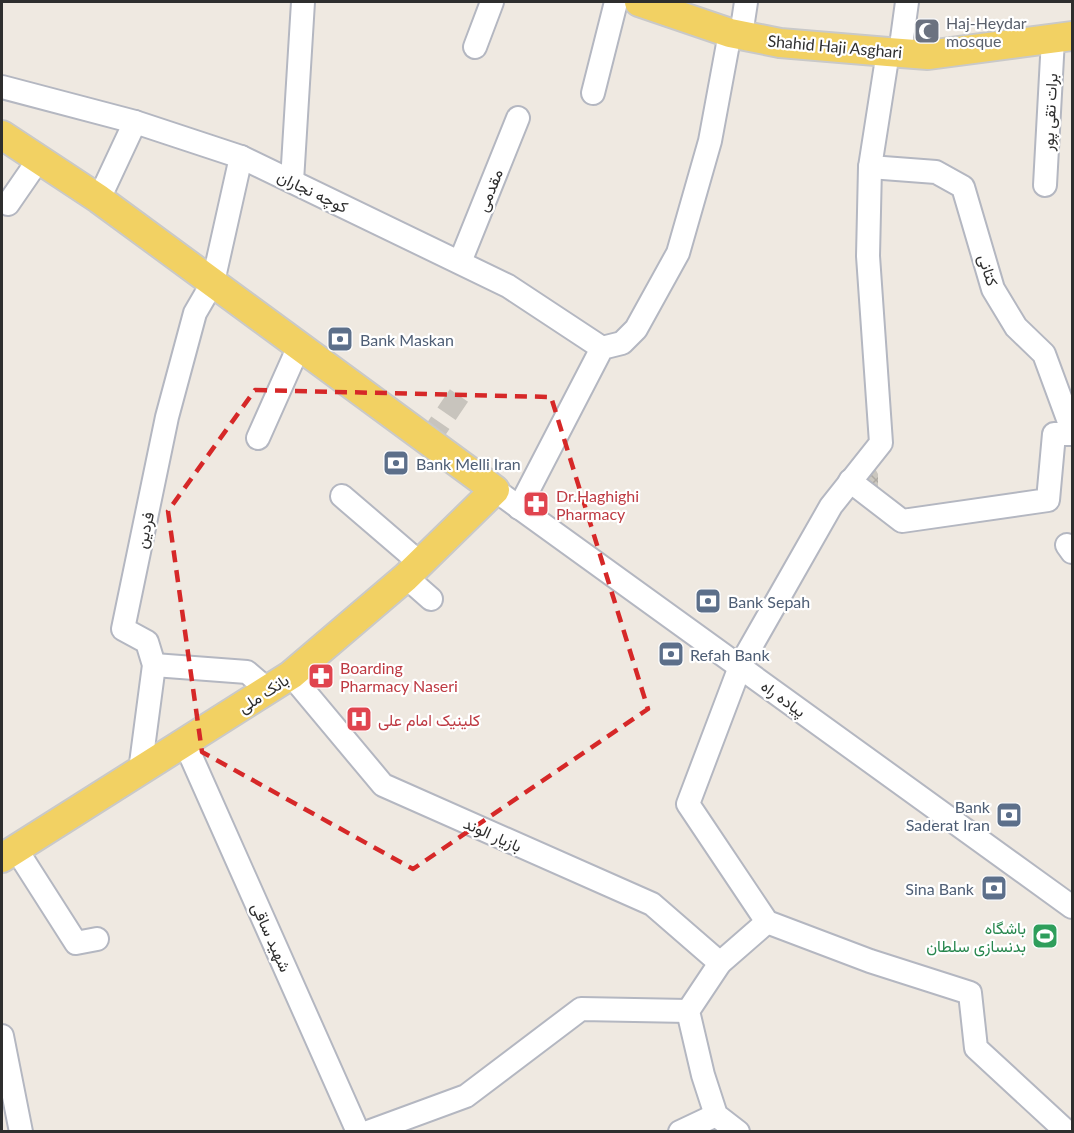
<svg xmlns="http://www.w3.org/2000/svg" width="1074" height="1133" font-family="Lato,Vazirmatn,sans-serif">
<defs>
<pattern id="building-cross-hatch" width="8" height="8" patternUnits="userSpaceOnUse" patternTransform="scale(1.5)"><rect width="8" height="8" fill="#cbc7bf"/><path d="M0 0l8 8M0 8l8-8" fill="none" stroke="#afaba4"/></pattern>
</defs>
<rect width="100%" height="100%" fill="#efe9e1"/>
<!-- building -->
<polygon fill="url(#building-cross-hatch)" points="870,459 878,474 878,494 855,478"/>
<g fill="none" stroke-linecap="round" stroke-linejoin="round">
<!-- minor-tunnel -->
<polyline stroke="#c8c4bd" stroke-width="22" stroke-dasharray="22 11" stroke-linecap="butt" points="428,441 462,391"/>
<!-- minor casing -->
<g stroke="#b4b7c1" stroke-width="26">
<g id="minor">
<polyline points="741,35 746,2"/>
<polyline points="475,47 492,2"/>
<polyline points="888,52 870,167 868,256 881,443 831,506 741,664 688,804 767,922 870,961 970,993 976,1048 1067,1132"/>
<polyline points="900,53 907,2"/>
<polyline points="2,87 135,122 241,157 508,286 602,348"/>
<polyline points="593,93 616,2"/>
<polyline points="870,167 936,172 963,187 993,289 1016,327 1044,354 1072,430"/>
<polyline points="292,181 303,2"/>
<polyline points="1045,185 1053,39"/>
<polyline points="99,199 135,122"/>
<polyline points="8,204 39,159"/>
<polyline points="460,262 518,118"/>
<polyline points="258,438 299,346"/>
<polyline points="850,481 902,521 1048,500 1054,434 1072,434"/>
<polyline points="495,490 1072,907"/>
<polyline points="342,496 420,563"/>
<polyline points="519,508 602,348 622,343 636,329 678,253 710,141 730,33"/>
<polyline points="1067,545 1072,552"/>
<polyline points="406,577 431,599"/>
<polyline points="154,665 247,672 268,690"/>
<polyline points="291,675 383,785 652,904 720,963"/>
<polyline points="185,743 358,1132"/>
<polyline points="140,771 154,665 147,642 123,629 167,417 195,313 213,282 241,157"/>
<polyline points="16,849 76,943 97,939"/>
<polyline points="2,1036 21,1132"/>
<polyline points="368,1132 466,1096 581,1009 688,1011"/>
<polyline points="680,1132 716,1115"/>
<polyline points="738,1132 716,1115 703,1075 688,1011 720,963 767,922"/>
</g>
</g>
<!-- major casing -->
<g stroke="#c9c9c9" stroke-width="32">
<g id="major">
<polyline points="639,2 730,33 780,43 888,52 928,55 1072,36"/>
<polyline points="2,135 99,199 495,490 406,577 291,675 2,858"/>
</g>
</g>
<!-- minor -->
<use href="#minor" stroke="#fff" stroke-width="22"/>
<!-- major -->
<use href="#major" stroke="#f2d163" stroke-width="28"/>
</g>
<!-- marked area -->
<path fill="none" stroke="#d62828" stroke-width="4.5" stroke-dasharray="12 8" stroke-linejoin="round" d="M 255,390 L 551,397 L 648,709 L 413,869 L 202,752 L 168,511 Z"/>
<!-- icons -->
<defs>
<g id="mosque-square" transform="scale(1.35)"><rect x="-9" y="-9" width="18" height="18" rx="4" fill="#6b7280" stroke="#fff"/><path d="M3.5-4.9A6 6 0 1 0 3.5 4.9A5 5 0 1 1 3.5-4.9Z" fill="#fff"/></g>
<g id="bank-square" transform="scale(1.35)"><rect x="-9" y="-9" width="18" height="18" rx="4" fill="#5c6f8a" stroke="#fff"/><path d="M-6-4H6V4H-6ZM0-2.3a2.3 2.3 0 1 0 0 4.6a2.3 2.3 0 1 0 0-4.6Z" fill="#fff"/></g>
<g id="pharmacy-square" transform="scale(1.35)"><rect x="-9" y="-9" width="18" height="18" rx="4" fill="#e0444e" stroke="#fff"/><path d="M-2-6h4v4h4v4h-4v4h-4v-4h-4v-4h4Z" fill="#fff"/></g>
<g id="hospital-square" transform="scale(1.35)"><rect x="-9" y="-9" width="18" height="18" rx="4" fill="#e0444e" stroke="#fff"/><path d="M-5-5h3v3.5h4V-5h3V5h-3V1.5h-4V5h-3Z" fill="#fff"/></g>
<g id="stadium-square" transform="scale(1.35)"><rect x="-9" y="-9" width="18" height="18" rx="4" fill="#2e9e5b" stroke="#fff"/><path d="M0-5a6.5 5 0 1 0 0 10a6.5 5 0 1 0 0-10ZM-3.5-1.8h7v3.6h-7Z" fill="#fff"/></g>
</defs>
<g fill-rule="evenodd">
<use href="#mosque-square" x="927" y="31"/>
<use href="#bank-square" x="340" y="339"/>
<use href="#bank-square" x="396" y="463"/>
<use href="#pharmacy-square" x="536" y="504"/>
<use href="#bank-square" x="708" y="601"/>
<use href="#bank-square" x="671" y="654"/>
<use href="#pharmacy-square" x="321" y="676"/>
<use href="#hospital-square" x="359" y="719"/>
<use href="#bank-square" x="1009" y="815"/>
<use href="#bank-square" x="994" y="888"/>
<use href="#stadium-square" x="1045" y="936"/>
</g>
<g text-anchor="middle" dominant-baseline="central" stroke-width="4.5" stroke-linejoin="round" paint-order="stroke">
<!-- worship labels -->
<g font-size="16" fill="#5b616d" stroke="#fff" text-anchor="start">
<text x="946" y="22">Haj-Heydar<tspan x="946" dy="18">mosque</tspan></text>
</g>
<!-- street labels -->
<g font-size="16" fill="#2e2e2e" stroke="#fff">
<text transform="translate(835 46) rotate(5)">Shahid Haji Asghari</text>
<text transform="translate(1049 112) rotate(-87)">برات تقی پور</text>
<text transform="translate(489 190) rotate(-68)">مقدمی</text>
<text transform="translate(313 191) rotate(26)">کوچه نجاران</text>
<text transform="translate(989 270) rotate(73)">کتانی</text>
<text transform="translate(144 530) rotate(-78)">فردین</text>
<text transform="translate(263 693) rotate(-33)">بانک ملی</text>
<text transform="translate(784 698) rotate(36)">پیاده راه</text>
<text transform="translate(493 834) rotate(24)">بازیار الوند</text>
<text transform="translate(272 937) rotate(66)">شهید ساقی</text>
</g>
<!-- service labels -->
<g font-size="16" fill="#4e5e75" stroke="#fff" text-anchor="start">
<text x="360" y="339">Bank Maskan</text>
<text x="416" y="463">Bank Melli Iran</text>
<text x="728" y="601">Bank Sepah</text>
<text x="690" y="654">Refah Bank</text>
<text x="990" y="806" text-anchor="end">Bank<tspan x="990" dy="18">Saderat Iran</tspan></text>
<text x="974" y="888" text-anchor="end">Sina Bank</text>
</g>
<!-- health labels -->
<g font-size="16" fill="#be3a42" stroke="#fff" text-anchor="start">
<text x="556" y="495">Dr.Haghighi<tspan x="556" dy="18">Pharmacy</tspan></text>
<text x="340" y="667">Boarding<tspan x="340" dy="18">Pharmacy Naseri</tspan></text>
<text x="378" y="719">کلینیک امام علی</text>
</g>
<!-- leisure labels -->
<g font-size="16" fill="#27864d" stroke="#fff" text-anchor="end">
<text x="1026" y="927">باشگاه<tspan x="1026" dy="18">بدنسازی سلطان</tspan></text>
</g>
</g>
<!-- border -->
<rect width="1074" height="1133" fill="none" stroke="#2e2e2e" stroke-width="6"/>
</svg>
